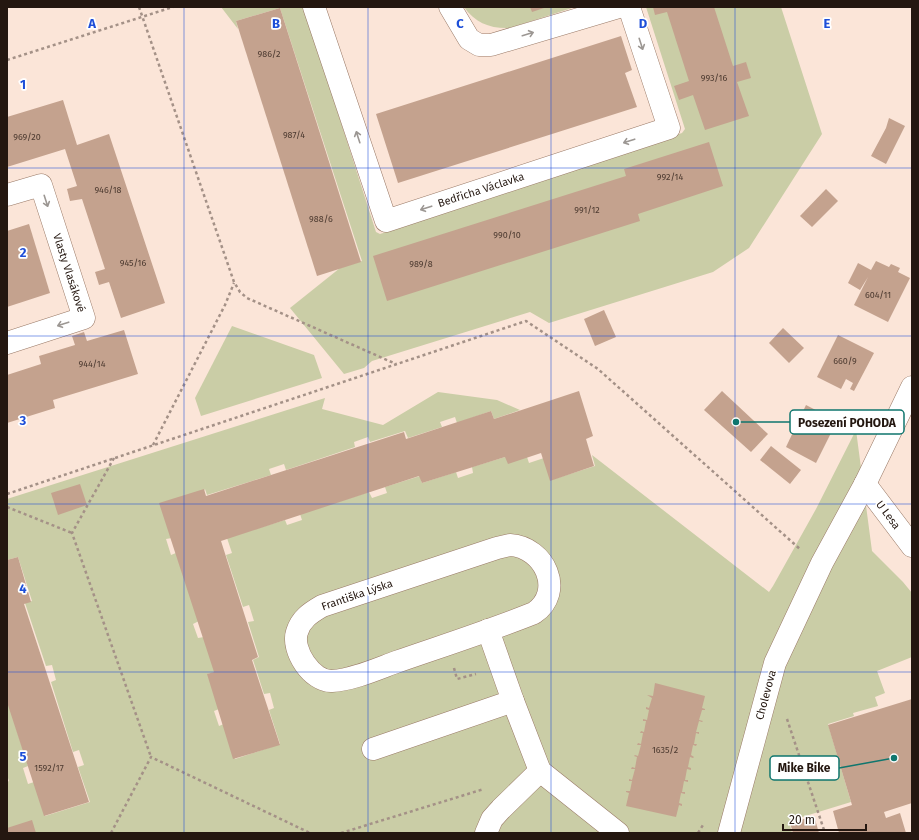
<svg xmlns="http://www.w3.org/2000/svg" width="919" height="840" font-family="'Fira Sans',sans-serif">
<rect width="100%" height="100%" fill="#fbe5d8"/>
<!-- green -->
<g fill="#cacda6">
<polygon points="221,7 304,7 376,232 380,234 682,133 685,129 646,7 781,7 822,134 749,248 713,272 549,323 530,312 372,361 364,368 344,374 290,308 340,268 362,261 280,8 236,21 238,29"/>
<path d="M 464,7 L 575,7 L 510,28 C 491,29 475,23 464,7 Z"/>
<polygon points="232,326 314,355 322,378 201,416 195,398"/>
<polygon points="438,392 497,400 520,410 494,419 491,411 457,423 455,417 440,422 442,427 408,438 405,431 370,442 368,437 354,442 355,447 286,470 284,464 269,469 271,475 207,495 205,489 172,538 166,539 171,555 176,553 199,621 193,624 198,638 204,637 215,672 208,674 219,709 214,711 219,726 224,724 235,759 280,744 269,710 274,708 270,693 264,694 253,660 259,657 248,622 254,621 249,605 243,607 226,555 232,553 227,538 285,520 287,525 302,520 300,514 369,492 372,498 387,493 385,487 420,476 422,483 456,472 458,478 473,473 472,467 505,457 527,457 529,463 544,458 551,480 595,466 592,455 769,592 773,586 816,509 856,430 872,551 903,582 912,593 912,657 877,671 885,693 875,697 878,706 853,713 854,716 828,724 851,802 789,821 792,833 7,833 7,782 9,781 7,775 7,699 28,766 23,768 28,784 34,782 45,816 90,802 78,767 84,765 79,750 73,752 51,682 56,680 52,665 46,666 25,603 32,601 18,557 7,560 7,499 325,398 322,409 383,425"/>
</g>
<!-- building -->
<g fill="#c4a28e">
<polygon points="530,7 547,7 532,12"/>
<polygon points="653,7 714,7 733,66 746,62 751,78 737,82 749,116 705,130 693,95 679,100 674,86 689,81 667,12 655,15"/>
<polygon points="280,8 361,262 317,276 236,21"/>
<polygon points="621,36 632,70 625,73 637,107 398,183 376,114"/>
<polygon points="63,100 77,145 109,134 165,303 121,318 109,282 99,285 95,272 105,269 82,199 70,201 67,189 77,186 65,149 7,167 7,117"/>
<polygon points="889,118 905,126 886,164 871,156 886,128"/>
<polygon points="709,142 723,186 638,214 640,221 387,301 373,256 626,176 624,169"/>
<polygon points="826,189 838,201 812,227 800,216"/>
<polygon points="29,224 50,293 7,307 7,231"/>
<polygon points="876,261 889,267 891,264 900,268 898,272 910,278 888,322 854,305 868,277 860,290 848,283 858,263 871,270"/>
<polygon points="604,310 616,337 595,346 584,319"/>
<polygon points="783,328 804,348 789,363 769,343"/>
<polygon points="124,330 138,374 53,400 55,408 7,423 7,375 41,364 39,356 75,345 72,336 84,332 87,341"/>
<polygon points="838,335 874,353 854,391 850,389 853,383 846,379 841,389 817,377"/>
<polygon points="579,391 593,436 586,439 594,466 550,481 541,453 508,464 505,457 422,483 419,476 221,541 258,657 252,660 280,745 233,759 207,674 214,672 159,503 204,489 206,496 404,432 406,439 491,411 494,419"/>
<polygon points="722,391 768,434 751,452 704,410"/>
<polygon points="806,405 837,421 816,463 786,447"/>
<polygon points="771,446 801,470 790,484 760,460"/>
<polygon points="80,484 87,505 58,515 51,493"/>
<polygon points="18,557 31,602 24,604 89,802 44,816 7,702 7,560"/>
<polygon points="655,683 705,696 702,708 705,709 705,710 702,710 699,720 703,721 702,722 699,721 696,732 699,732 699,734 696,733 694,744 697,744 696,746 693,745 691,755 694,757 693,758 690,757 688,767 691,768 691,770 687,769 685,780 688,780 688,782 684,781 682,792 685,792 685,794 681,793 679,803 682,804 682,806 679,805 676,817 626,806 629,793 626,792 626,791 630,791 632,781 629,781 629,779 632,780 635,769 631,769 632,767 635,768 637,757 634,756 635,755 638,756 641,745 637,745 638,743 641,744 643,733 640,733 641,731 644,732 646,721 643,721 643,719 647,720 649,710 646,709 646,707 649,708 652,698 647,695 653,696"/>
<polygon points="912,699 912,803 884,812 886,818 900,813 906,833 839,833 833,811 852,805 828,725"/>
<polygon points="814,816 819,833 793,833 790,823"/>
<polygon points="32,820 36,833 7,833 7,828"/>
</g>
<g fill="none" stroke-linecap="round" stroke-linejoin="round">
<!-- minor casing -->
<g stroke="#997966" stroke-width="23">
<g id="minor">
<polyline points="314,7 386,221 669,128 629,7"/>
<polyline points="450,7 469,39 479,45 491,45 619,7"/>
<polyline points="7,195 41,185 84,318 7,343"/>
<polyline points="865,484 912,546"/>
<path d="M 510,545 C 545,547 565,592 534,613 C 489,631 442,646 396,662 C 377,669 352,680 332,681 C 312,682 291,650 297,632 C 301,619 310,613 322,606 L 497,548 Z"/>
<polyline points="488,630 513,701 540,771 618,833"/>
<polyline points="373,749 513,701"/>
<polyline points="486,833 492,819 501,809 540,771"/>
<polyline points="729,833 775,663 822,563 865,484 912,387"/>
</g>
</g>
<!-- path -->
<g stroke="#a49187" stroke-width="2.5" stroke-dasharray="3 3" stroke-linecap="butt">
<polyline points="139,7 234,282 240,292 247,298 396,364"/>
<polyline points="7,60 173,7"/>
<polyline points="153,445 225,305 234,283"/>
<polyline points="114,458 72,533 151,757"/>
<polyline points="7,494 526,321 598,369 801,550"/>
<polyline points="7,507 72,533"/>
<polyline points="454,668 457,679 476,674"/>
<polyline points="787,719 825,833"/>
<polyline points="111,833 151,757 310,833"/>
<polyline points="341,833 484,789"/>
<polyline points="698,833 703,825"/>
</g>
<!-- minor -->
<use href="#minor" stroke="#fff" stroke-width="22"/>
</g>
<!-- one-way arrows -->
<defs><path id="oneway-shaft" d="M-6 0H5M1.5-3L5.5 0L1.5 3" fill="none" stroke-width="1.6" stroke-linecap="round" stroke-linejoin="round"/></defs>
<g stroke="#9c9793">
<use href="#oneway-shaft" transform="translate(528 34) rotate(-17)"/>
<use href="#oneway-shaft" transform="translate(641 44) rotate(72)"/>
<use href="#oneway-shaft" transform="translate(358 137) rotate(-108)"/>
<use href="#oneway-shaft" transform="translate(629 141) rotate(162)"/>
<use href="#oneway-shaft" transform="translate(46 201) rotate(72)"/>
<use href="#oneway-shaft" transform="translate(426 208) rotate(162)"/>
<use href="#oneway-shaft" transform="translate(63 324) rotate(162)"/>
</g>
<!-- grid -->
<path fill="none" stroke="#1d4ed8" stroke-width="1" stroke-opacity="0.55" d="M 184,7 L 184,833M 368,7 L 368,833M 551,7 L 551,833M 735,7 L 735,833M 7,168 L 912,168M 7,336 L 912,336M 7,504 L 912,504M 7,672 L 912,672"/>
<g text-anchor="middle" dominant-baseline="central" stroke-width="3.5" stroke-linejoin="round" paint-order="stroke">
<!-- number labels -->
<g font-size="9" fill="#4c3a30">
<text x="269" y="54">986/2</text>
<text x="714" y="78">993/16</text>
<text x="294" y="135">987/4</text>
<text x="27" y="137">969/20</text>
<text x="670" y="177">992/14</text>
<text x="108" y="190">946/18</text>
<text x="587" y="210">991/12</text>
<text x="321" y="219">988/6</text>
<text x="507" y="235">990/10</text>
<text x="133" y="263">945/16</text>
<text x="421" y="264">989/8</text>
<text x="878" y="295">604/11</text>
<text x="845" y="361">660/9</text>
<text x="92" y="364">944/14</text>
<text x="665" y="750">1635/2</text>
<text x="49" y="768">1592/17</text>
</g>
<!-- street labels -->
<g font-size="11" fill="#241710" stroke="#fff">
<text transform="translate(481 190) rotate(-18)">Bedřicha Václavka</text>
<text transform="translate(69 273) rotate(72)">Vlasty Vlasákové</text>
<text transform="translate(888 515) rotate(53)">U Lesa</text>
<text transform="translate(357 595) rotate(-19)">Františka Lýska</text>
<text transform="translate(766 695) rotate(-75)">Cholevova</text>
</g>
</g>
<g font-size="13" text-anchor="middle" font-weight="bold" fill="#1d4ed8" stroke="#fff" stroke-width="3.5" stroke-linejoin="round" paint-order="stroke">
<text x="92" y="28">A</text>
<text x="276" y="28">B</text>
<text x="460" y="28">C</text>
<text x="643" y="28">D</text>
<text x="827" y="28">E</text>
<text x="23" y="89">1</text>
<text x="23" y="257">2</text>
<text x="23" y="425">3</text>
<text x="23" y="593">4</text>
<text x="23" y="761">5</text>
</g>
<!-- callouts -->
<path fill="none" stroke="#0f766e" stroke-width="1.5" d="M736 422L790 422M894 758L839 768"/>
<g fill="#0f766e" stroke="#fff" stroke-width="1.5">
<circle cx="736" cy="422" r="4"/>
<circle cx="894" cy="758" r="4"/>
</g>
<g fill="#fff" stroke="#0f766e" stroke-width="1.5">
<rect x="790" y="410" width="114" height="24" rx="4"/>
<rect x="770" y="756" width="69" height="24" rx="4"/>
</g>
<g font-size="12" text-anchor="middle" font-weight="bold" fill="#241710">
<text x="847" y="427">Posezení POHODA</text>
<text x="804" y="772">Mike Bike</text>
</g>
<!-- border -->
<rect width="919" height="840" fill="none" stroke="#241710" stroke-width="16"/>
<!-- scale -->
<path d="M783 824v6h83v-6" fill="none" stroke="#241710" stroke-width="2"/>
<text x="789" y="824" font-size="12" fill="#241710" stroke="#ffffff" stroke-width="3" paint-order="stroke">20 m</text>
</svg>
